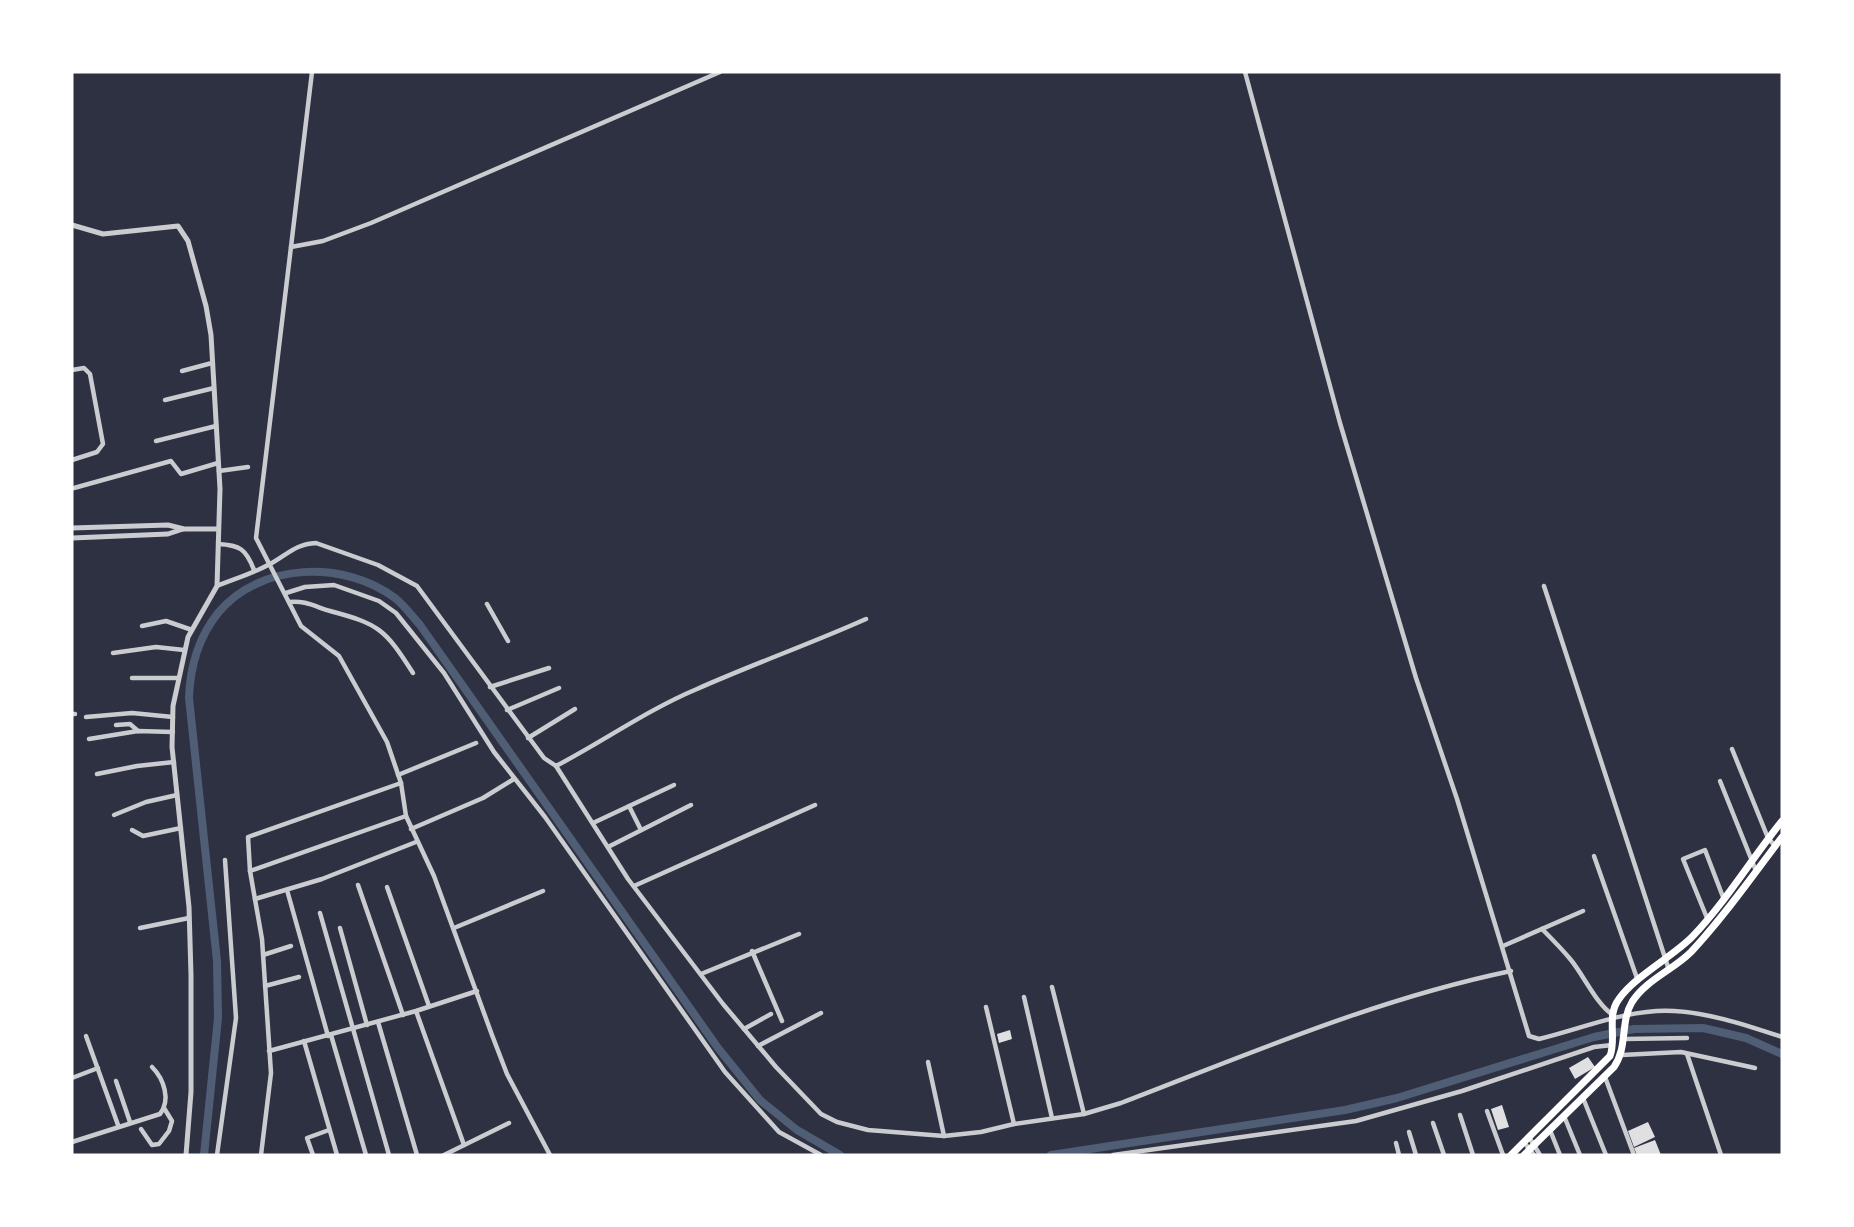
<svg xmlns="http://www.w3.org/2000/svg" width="1854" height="1227" font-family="Barlow,sans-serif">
<rect width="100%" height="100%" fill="#2d3142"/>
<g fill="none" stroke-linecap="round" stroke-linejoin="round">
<!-- canal -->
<g stroke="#4f5d75" stroke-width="8">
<path d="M 204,1155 L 218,1018 L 217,961 L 189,698 C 190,667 198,638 218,613 C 260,562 344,560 395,598 C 404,605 412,616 420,625 L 718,1048 L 760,1100 L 797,1130 L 840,1155"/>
<polyline points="1051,1155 1345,1110 1397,1098 1594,1037 1634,1029 1703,1028 1746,1038 1782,1054"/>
</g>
</g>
<!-- building -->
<g fill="#e0e0e3">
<polygon points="1010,1030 1012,1039 999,1043 997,1034"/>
<polygon points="1588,1057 1595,1067 1575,1079 1569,1068"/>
<polygon points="1502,1105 1509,1127 1498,1130 1491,1109"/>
<polygon points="1648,1122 1655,1137 1634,1147 1628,1131"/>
<polygon points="1655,1140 1661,1155 1637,1155 1634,1148"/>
</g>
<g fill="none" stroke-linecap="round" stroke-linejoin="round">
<!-- minor -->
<g stroke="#caccd0" stroke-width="4.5">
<polyline points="312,72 256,538 301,626 339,656 387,742 401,783 406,816 434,876 492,1035 507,1074 550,1155"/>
<path d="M 1245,72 L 1340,423 L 1416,678 L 1457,799 L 1529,1036 L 1539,1039 C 1581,1029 1630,1008 1674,1011 C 1711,1013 1748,1026 1782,1037"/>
<polyline points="291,247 323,241 371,223 720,72"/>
<polyline points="72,370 84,368 90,374 103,444 97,452 72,460"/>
<polyline points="182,371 212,363"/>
<polyline points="165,400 214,388"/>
<polyline points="156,441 216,426"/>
<polyline points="219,471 248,467"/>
<polyline points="74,488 171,461 181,474 218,463"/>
<path d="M 218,544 C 240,545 246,549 254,570"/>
<path d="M 217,586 C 234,579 254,573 270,564 C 287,555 295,544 316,543 L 378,565 L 417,586 L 544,758 L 556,766 C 604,741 647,710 697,689 C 753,664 810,644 866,619"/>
<polyline points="1544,586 1669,970"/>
<polyline points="286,593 305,587 334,585 379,601 396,613 444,673 494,752 545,817 725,1072 779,1132 821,1155"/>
<path d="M 289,602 C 305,600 316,607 330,611 C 379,624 385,629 413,673"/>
<polyline points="487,604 508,641"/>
<polyline points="142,626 166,621 192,630"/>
<polyline points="113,653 156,647 184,650"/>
<polyline points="132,678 178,678"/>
<polyline points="490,687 549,668"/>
<polyline points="507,710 559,688"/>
<polyline points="72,714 75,714"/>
<polyline points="86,717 132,713 173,717"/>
<polyline points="116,725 130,724 138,731"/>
<polyline points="528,738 575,709"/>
<polyline points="89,739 138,731 173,732"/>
<polyline points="1732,749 1768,838 1775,846"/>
<path d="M 556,766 L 628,879 L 723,1004 L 776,1067 L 821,1114 L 837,1122 L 868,1130 L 944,1136 L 981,1132 L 1014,1124 L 1084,1114 L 1121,1103 C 1249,1054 1376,999 1511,971"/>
<polyline points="97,774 137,766 174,762"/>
<polyline points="398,775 476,743"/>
<polyline points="1720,781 1756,871"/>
<polyline points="629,806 641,830"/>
<polyline points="114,815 146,802 177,795"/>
<polyline points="593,823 674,785"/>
<polyline points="411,829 483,798 514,779"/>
<polyline points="132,830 143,836 181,828"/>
<polyline points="608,847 691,805"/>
<polyline points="1594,856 1638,981"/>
<polyline points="250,871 406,816"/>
<polyline points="358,885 403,1015"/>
<polyline points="634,886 815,805"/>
<polyline points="387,887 429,1006"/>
<polyline points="287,890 328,1036"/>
<polyline points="255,899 322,879 416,842"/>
<polyline points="320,913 389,1155"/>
<polyline points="1707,918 1683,859 1705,850 1723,897"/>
<polyline points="140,928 189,918"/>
<polyline points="340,928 367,1025"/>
<polyline points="454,928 543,891"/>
<path d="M 1542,929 C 1552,939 1562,949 1571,960 C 1584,976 1597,1005 1613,1015"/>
<polyline points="1503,946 1583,911"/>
<polyline points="752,951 782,1021"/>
<polyline points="263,955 291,946"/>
<polyline points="701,974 799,934"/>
<polyline points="265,986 299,977"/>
<polyline points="1052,987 1084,1114"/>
<polyline points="1024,997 1052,1118"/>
<polyline points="986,1007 1014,1124"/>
<polyline points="416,1011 464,1145"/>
<polyline points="378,1022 417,1155"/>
<polyline points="744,1029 771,1014"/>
<polyline points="331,1035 366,1155"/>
<polyline points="86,1036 118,1125"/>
<polyline points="1624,1039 1687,1038"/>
<polyline points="304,1041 337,1155"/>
<polyline points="758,1046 821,1013"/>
<polyline points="269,1051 416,1011 477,991"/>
<polyline points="1687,1054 1721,1155"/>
<polyline points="1622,1055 1681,1052 1755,1068"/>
<polyline points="928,1062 944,1136"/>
<polyline points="1605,1077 1634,1155"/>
<polyline points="72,1078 98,1068"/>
<polyline points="116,1081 130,1122"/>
<polyline points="1583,1098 1606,1155"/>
<polyline points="1487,1111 1503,1155"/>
<polyline points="1460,1115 1473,1155"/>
<polyline points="1564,1116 1580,1155"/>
<polyline points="1433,1123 1444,1155"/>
<polyline points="141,1129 152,1145 159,1144 169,1131 172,1121 164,1108"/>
<polyline points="1550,1130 1560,1155"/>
<polyline points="1409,1132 1416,1155"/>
<polyline points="1529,1137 1540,1155"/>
<path d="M 72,1142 L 160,1114 C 171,1100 164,1079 152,1067"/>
<polyline points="1524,1142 1534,1155"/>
<polyline points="1396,1143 1399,1155"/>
<polyline points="217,1155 236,1018 225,860"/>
<polyline points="261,1155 271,1073 262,939 250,871 248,837 401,783"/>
<polyline points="313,1155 307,1138 329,1130"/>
<polyline points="444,1155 509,1123"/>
<polyline points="1113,1155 1356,1121 1462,1091 1594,1047 1612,1045"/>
</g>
<!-- tertiary -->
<g stroke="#caccd0" stroke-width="5">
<polyline points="72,225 103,234 178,226 188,241 206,306 211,335 220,489 217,586 188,637 173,706 172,747 189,907 191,975 191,1092 186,1155"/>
<polyline points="72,528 168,525 184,529 218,529"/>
<polyline points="72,538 168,534 183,529"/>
</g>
<!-- primary -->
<g stroke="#fff" stroke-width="7">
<path d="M 1511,1155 L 1610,1056 C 1617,1038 1606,1016 1619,999 C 1634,977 1672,957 1692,937 C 1725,903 1752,858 1782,821"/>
<path d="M 1524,1155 L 1614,1067 C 1628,1047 1620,1022 1632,1002 C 1646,980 1673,970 1691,952 C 1724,917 1753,875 1782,837"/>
</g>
</g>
<!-- border -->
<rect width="1854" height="1227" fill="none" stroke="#ffffff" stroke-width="147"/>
</svg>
